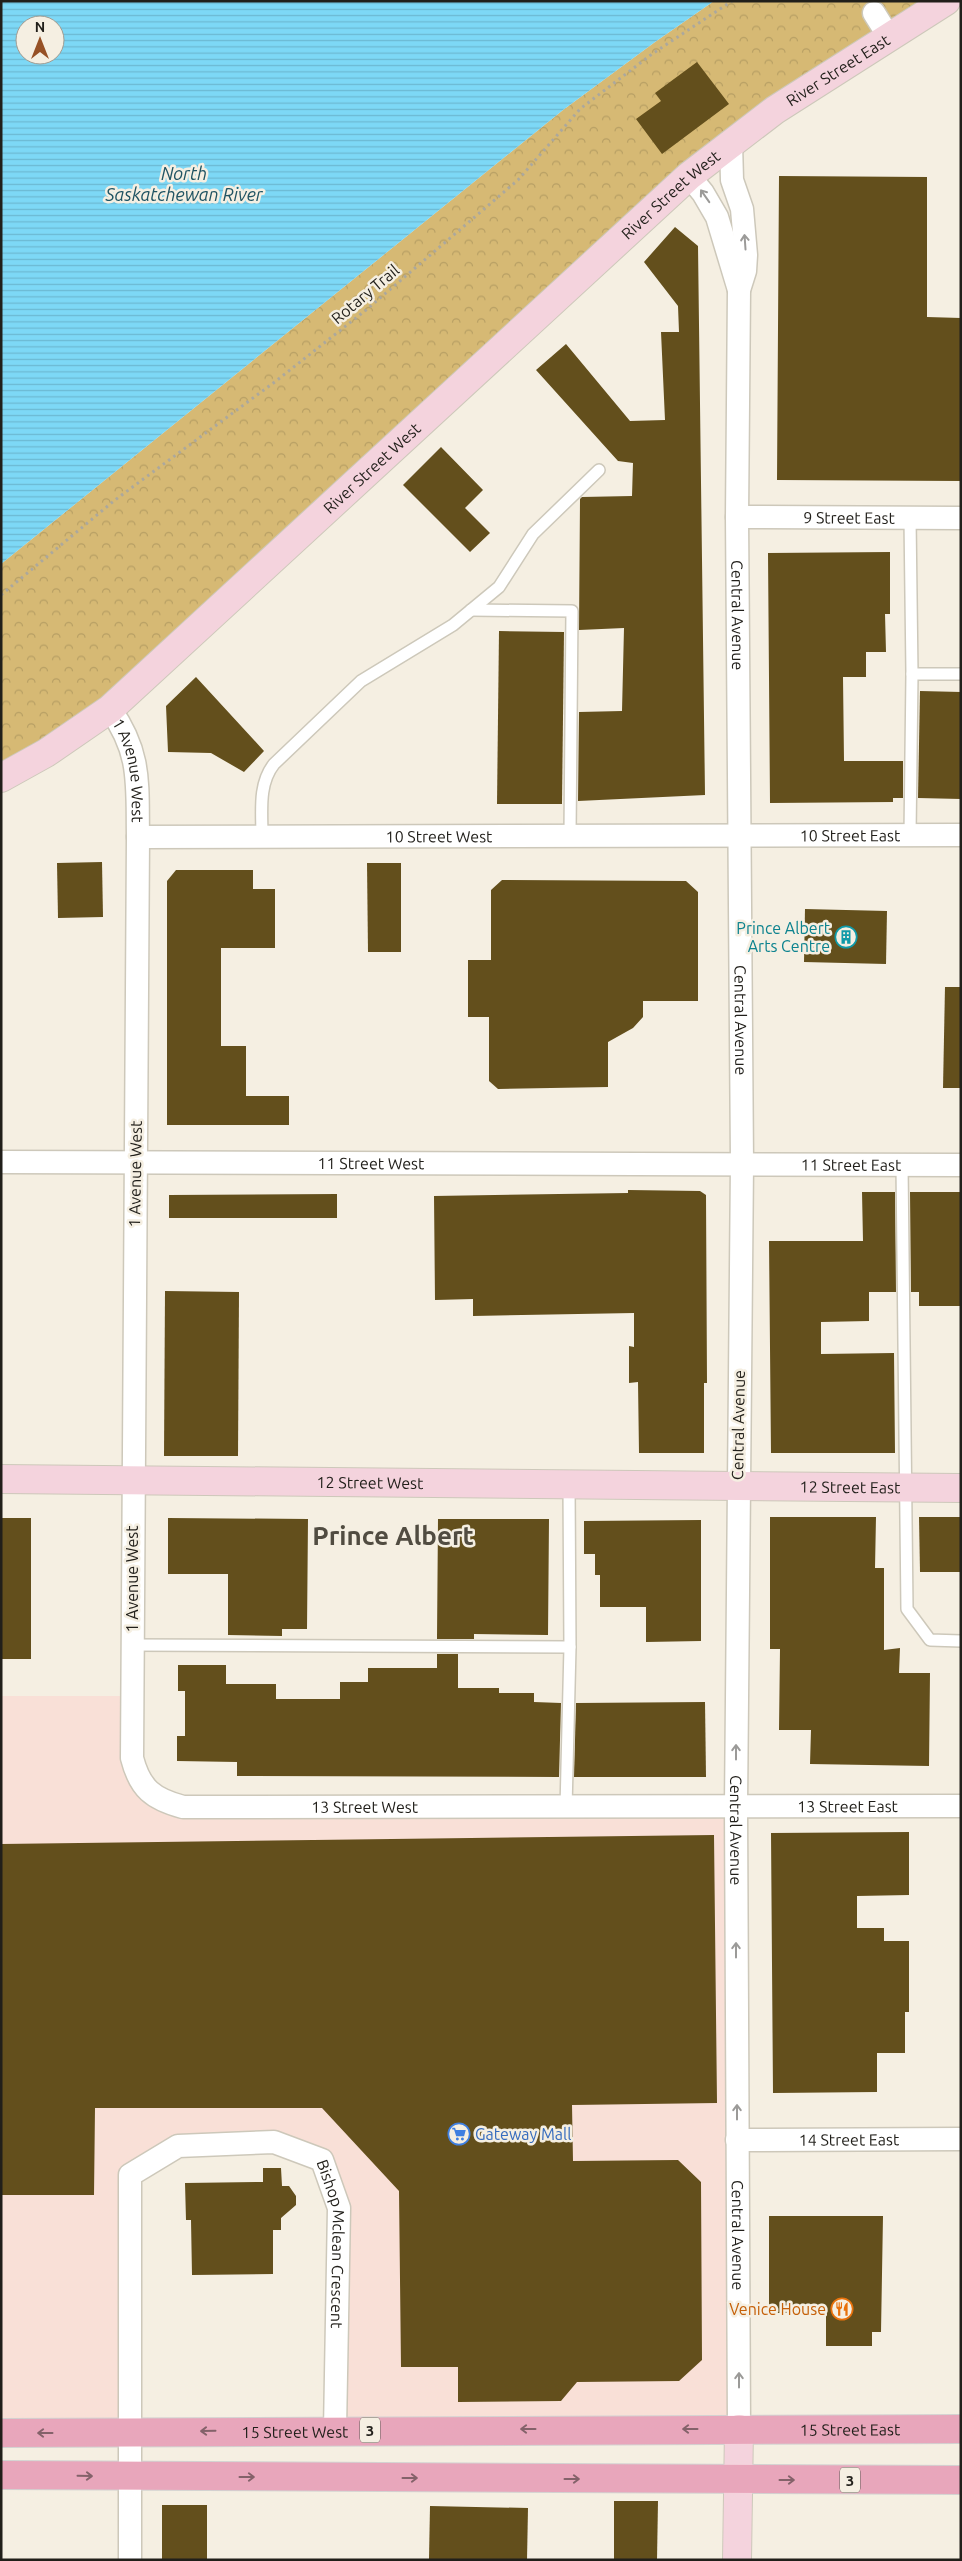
<svg xmlns="http://www.w3.org/2000/svg" width="962" height="2561" font-family="Ubuntu,sans-serif">
<defs>
<pattern id="park-crowns" width="20" height="18" patternUnits="userSpaceOnUse" patternTransform="scale(1.25)"><rect width="20" height="18" fill="#d6b974"/><path d="M2 6a3 3 0 1 1 6 0M12 15a3 3 0 1 1 6 0" fill="none" stroke="#b79f64"/></pattern>
<pattern id="water-rules" width="6" height="5" patternUnits="userSpaceOnUse" patternTransform="scale(1.25)"><rect width="6" height="5" fill="#7dd8f6"/><path d="M0 2.5h6" fill="none" stroke="#6cb9d2"/></pattern>
</defs>
<rect width="100%" height="100%" fill="#f5efe2"/>
<!-- commercial -->
<polygon fill="#f9e0d7" points="1,1696 132,1696 132,1757 164,1802 736,1806 739,2429 335,2430 339,2208 322,2160 274,2142 178,2146 130,2175 130,2433 1,2434"/>
<!-- park -->
<polygon fill="url(#park-crowns)" points="714,1 961,1 961,6 728,151 126,706 1,772 1,564 563,110 655,42"/>
<!-- water -->
<path fill="url(#water-rules)" fill-rule="evenodd" d="M 1,1 L 714,1 L 655,42 L 563,110 L 1,564 ZM 25,25 L 55,25 L 55,55 L 25,55 Z"/>
<!-- building -->
<g fill="#634f1c">
<polygon points="697,62 729,104 662,154 636,119 661,101 655,93"/>
<polygon points="779,176 927,177 927,317 961,318 961,481 777,480"/>
<polygon points="675,227 698,246 705,795 578,801 579,712 622,711 624,628 579,630 580,499 582,497 632,496 633,463 618,461 536,370 566,344 630,421 665,420 661,332 679,332 678,306 644,262"/>
<polygon points="441,447 483,490 465,508 490,533 470,552 403,485"/>
<polygon points="890,552 890,614 885,614 886,652 866,652 866,677 843,677 844,761 903,761 903,798 893,798 893,802 770,803 768,553"/>
<polygon points="499,631 564,632 562,804 497,804"/>
<polygon points="196,677 264,751 244,772 211,753 168,752 166,706"/>
<polygon points="920,691 961,692 961,799 918,798"/>
<polygon points="102,862 103,917 58,918 57,863"/>
<polygon points="367,863 401,863 401,952 368,952"/>
<polygon points="176,870 253,870 253,889 275,889 275,948 221,948 221,1046 246,1046 246,1096 289,1096 289,1125 167,1125 167,881"/>
<polygon points="502,880 686,881 698,892 698,1001 643,1001 643,1017 633,1028 608,1042 608,1087 498,1089 489,1081 489,1017 468,1017 468,960 491,960 491,890"/>
<polygon points="805,909 887,911 886,964 804,962"/>
<polygon points="945,987 961,987 961,1088 943,1088"/>
<polygon points="628,1190 700,1191 706,1195 707,1383 704,1383 704,1453 639,1453 638,1382 629,1383 629,1346 634,1347 634,1313 473,1316 473,1299 435,1300 434,1196 628,1193"/>
<polygon points="862,1192 895,1192 896,1292 869,1292 869,1321 821,1322 821,1354 894,1353 895,1453 771,1453 769,1241 863,1241"/>
<polygon points="910,1192 961,1192 961,1306 919,1306 919,1292 911,1292"/>
<polygon points="337,1194 337,1218 169,1218 169,1195"/>
<polygon points="165,1291 239,1292 238,1456 164,1456"/>
<polygon points="770,1517 876,1517 875,1568 884,1568 884,1650 900,1648 899,1673 930,1673 929,1766 810,1764 811,1730 779,1730 780,1649 770,1649"/>
<polygon points="919,1517 961,1517 961,1572 920,1572"/>
<rect x="1" y="1518" width="30" height="141"/>
<polygon points="168,1518 308,1519 307,1629 282,1629 282,1636 228,1635 228,1574 168,1574"/>
<polygon points="438,1519 549,1519 548,1635 474,1634 474,1639 437,1639"/>
<polygon points="701,1520 701,1641 646,1642 646,1607 600,1607 600,1575 595,1575 595,1554 584,1554 584,1521"/>
<polygon points="437,1654 458,1654 458,1688 499,1688 499,1693 534,1693 534,1702 561,1703 559,1777 237,1776 237,1762 177,1761 177,1736 185,1736 185,1691 178,1691 178,1665 226,1665 226,1684 276,1684 276,1699 340,1699 340,1682 368,1682 368,1668 437,1668"/>
<polygon points="705,1702 706,1777 574,1777 576,1703"/>
<polygon points="909,1832 909,1895 857,1896 857,1928 884,1928 884,1941 909,1941 909,2012 905,2012 905,2053 877,2053 877,2092 773,2093 771,1833"/>
<polygon points="714,1835 717,2103 572,2105 573,2161 678,2160 701,2182 702,2360 679,2381 577,2382 561,2401 458,2402 458,2367 401,2367 399,2191 322,2108 95,2108 94,2195 1,2195 1,1844"/>
<polygon points="263,2168 281,2168 282,2186 289,2186 296,2196 296,2205 281,2218 281,2230 273,2230 273,2274 192,2275 191,2220 186,2220 185,2183 263,2182"/>
<polygon points="769,2216 883,2216 881,2332 872,2332 872,2346 826,2346 826,2313 769,2313"/>
<polygon points="614,2501 658,2501 657,2560 614,2560"/>
<rect x="162" y="2505" width="45" height="55"/>
<polygon points="430,2506 528,2508 527,2560 429,2560"/>
</g>
<g fill="none" stroke-linecap="round" stroke-linejoin="round">
<!-- lane casing -->
<g stroke="#cdc8ba" stroke-width="14">
<g id="lane">
<polyline points="910,518 912,674 910,835"/>
<polyline points="471,610 572,611 570,835"/>
<polyline points="912,674 961,674"/>
<path d="M 262,836 C 262,812 258,784 274,764 L 361,681 L 453,625 L 499,587 L 533,534 L 599,470"/>
<polyline points="902,1165 907,1609 930,1640 961,1641"/>
<polyline points="132,1645 570,1647"/>
<polyline points="566,1808 570,1647 569,1485"/>
</g>
</g>
<!-- street casing -->
<g stroke="#cdc8ba" stroke-width="25">
<g id="street">
<polyline points="874,13 889,37"/>
<path id="s1" d="M 731,143 L 732,180 L 742,209 L 746,255 L 745,271 L 739,290 L 737,517 L 742,1163 L 736,1806 L 739,2429"/>
<polyline points="689,176 703,193 717,217 739,290"/>
<path id="s2" d="M 737,517 L 961,518"/>
<path id="s3" d="M 110,709 C 142,754 137,785 138,837 L 132,1758 C 140,1789 153,1799 183,1807 L 961,1806"/>
<path id="s4" d="M 138,837 L 961,835"/>
<path id="s5" d="M 1,1162 L 961,1165"/>
<path id="s6" d="M 737,2140 L 961,2139"/>
<path id="s7" d="M 130,2560 L 130,2175 L 178,2146 L 274,2142 L 322,2160 L 339,2208 L 335,2430"/>
</g>
</g>
<!-- secondary casing -->
<g stroke="#cdc8ba" stroke-width="30">
<g id="secondary">
<path id="s8" d="M 1,778 L 46,753 L 110,709 L 689,176 L 775,110 L 946,1"/>
<path id="s9" d="M 1,1479 L 961,1488"/>
<polyline points="737,2560 739,2429"/>
</g>
</g>
<!-- primary casing -->
<g stroke="#d3d2d1" stroke-width="30">
<g id="primary">
<path id="s10" d="M 1,2433 L 961,2429"/>
<polyline points="1,2475 961,2480"/>
</g>
</g>
<!-- path -->
<polyline stroke="#aca89d" stroke-width="3" stroke-dasharray="2.5 4" stroke-linecap="butt" points="1,595 115,500 276,381 366,310 518,180 580,109 652,54 732,1"/>
<!-- lane -->
<use href="#lane" stroke="#fff" stroke-width="11"/>
<!-- street -->
<use href="#street" stroke="#fff" stroke-width="22"/>
<!-- secondary -->
<use href="#secondary" stroke="#f4d3dd" stroke-width="28"/>
<!-- primary -->
<use href="#primary" stroke="#e8a6bb" stroke-width="28"/>
</g>
<!-- one-way arrows -->
<defs><path id="oneway-shaft" d="M-6 0H5M1.5-3L5.5 0L1.5 3" fill="none" stroke-width="1.6" stroke-linecap="round" stroke-linejoin="round" transform="scale(1.25)"/></defs>
<g stroke="#9b9a98">
<use href="#oneway-shaft" transform="translate(705 196) rotate(-125)"/>
<use href="#oneway-shaft" transform="translate(745 242) rotate(-94)"/>
<use href="#oneway-shaft" transform="translate(736 1752) rotate(-90)"/>
<use href="#oneway-shaft" transform="translate(736 1950) rotate(-90)"/>
<use href="#oneway-shaft" transform="translate(737 2112) rotate(-90)"/>
<use href="#oneway-shaft" transform="translate(739 2380) rotate(-90)"/>
</g>
<g stroke="#84626a">
<use href="#oneway-shaft" transform="translate(528 2429) rotate(180)"/>
<use href="#oneway-shaft" transform="translate(690 2429) rotate(180)"/>
<use href="#oneway-shaft" transform="translate(208 2431) rotate(179)"/>
<use href="#oneway-shaft" transform="translate(45 2433) rotate(180)"/>
<use href="#oneway-shaft" transform="translate(85 2476) rotate(1)"/>
<use href="#oneway-shaft" transform="translate(247 2477)"/>
<use href="#oneway-shaft" transform="translate(410 2478)"/>
<use href="#oneway-shaft" transform="translate(572 2479)"/>
<use href="#oneway-shaft" transform="translate(787 2480)"/>
</g>
<!-- icons -->
<defs>
<g id="building-ring" transform="scale(1.125)"><circle r="9.5" fill="#f5efe2" stroke="#0f9aa8" stroke-width="1.5"/><path d="M-4-6H4V6H1V3H-1V6H-4ZM-2.5-4.3h1.7v1.8h-1.7ZM.8-4.3h1.7v1.8H.8ZM-2.5-1h1.7V.8h-1.7ZM.8-1h1.7V.8H.8Z" fill="#0f9aa8"/></g>
<g id="supermarket-ring" transform="scale(1.125)"><circle r="9.5" fill="#f5efe2" stroke="#3f7fe0" stroke-width="1.5"/><path d="M-6-5.5h2.5l.6 2H6L4.5 2H-2.5L-4.4-4H-6ZM-1.5 3.2a1.3 1.3 0 1 0 .1 0ZM3 3.2a1.3 1.3 0 1 0 .1 0Z" fill="#3f7fe0"/></g>
<g id="restaurant-ring" transform="scale(1.125)"><circle r="9.5" fill="#f5efe2" stroke="#e8710a" stroke-width="1.5"/><path d="M-5-6h1v4h1v-4h1v4h1v-4h1v5L-1.5 .5V6h-2V.5L-5-1ZM5-6V6H3V1.5H1.5Q1.5-4 5-6Z" fill="#e8710a"/></g>
</defs>
<g fill-rule="evenodd">
<use href="#building-ring" x="846" y="937"/>
<use href="#supermarket-ring" x="459" y="2134"/>
<use href="#restaurant-ring" x="842" y="2309"/>
</g>
<g text-anchor="middle" dominant-baseline="central" stroke-width="5" stroke-linejoin="round" paint-order="stroke">
<!-- shield labels -->
<g fill="#f5efe2" stroke="#615d56" stroke-width="1">
<rect x="360" y="2417.5" width="20" height="25" rx="4"/>
<rect x="840" y="2467.5" width="20" height="25" rx="4"/>
</g>
<g font-size="15" font-weight="bold" fill="#211f1a">
<text x="370" y="2430">3</text>
<text x="850" y="2480">3</text>
</g>
<!-- street labels -->
<g font-size="16" fill="#211f1a" stroke="#f5efe2">
<text stroke="none"><textPath href="#s8" startOffset="1099">River Street East</textPath></text>
<text stroke="none"><textPath href="#s8" startOffset="890">River Street West</textPath></text>
<text transform="translate(365 294) rotate(-40)">Rotary Trail</text>
<text stroke="none"><textPath href="#s8" startOffset="485">River Street West</textPath></text>
<text stroke="none"><textPath href="#s2" startOffset="112">9 Street East</textPath></text>
<text stroke="none"><textPath href="#s1" startOffset="475">Central Avenue</textPath></text>
<text stroke="none"><textPath href="#s3" startOffset="66">1 Avenue West</textPath></text>
<text stroke="none"><textPath href="#s4" startOffset="712">10 Street East</textPath></text>
<text stroke="none"><textPath href="#s4" startOffset="301">10 Street West</textPath></text>
<text stroke="none"><textPath href="#s1" startOffset="880">Central Avenue</textPath></text>
<text stroke="none"><textPath href="#s5" startOffset="370">11 Street West</textPath></text>
<text stroke="none"><textPath href="#s5" startOffset="850">11 Street East</textPath></text>
<text transform="translate(135 1174) rotate(-89)">1 Avenue West</text>
<text transform="translate(738 1425) rotate(-89)">Central Avenue</text>
<text stroke="none"><textPath href="#s9" startOffset="369">12 Street West</textPath></text>
<text stroke="none"><textPath href="#s9" startOffset="849">12 Street East</textPath></text>
<text transform="translate(132 1579) rotate(-90)">1 Avenue West</text>
<text stroke="none"><textPath href="#s3" startOffset="1795">13 Street East</textPath></text>
<text stroke="none"><textPath href="#s3" startOffset="1312">13 Street West</textPath></text>
<text stroke="none"><textPath href="#s1" startOffset="1690">Central Avenue</textPath></text>
<text stroke="none"><textPath href="#s6" startOffset="112">14 Street East</textPath></text>
<text stroke="none"><textPath href="#s1" startOffset="2095">Central Avenue</textPath></text>
<text stroke="none"><textPath href="#s7" startOffset="674">Bishop Mclean Crescent</textPath></text>
<text stroke="none"><textPath href="#s10" startOffset="849">15 Street East</textPath></text>
<text stroke="none"><textPath href="#s10" startOffset="294">15 Street West</textPath></text>
</g>
<!-- culture labels -->
<g font-size="16" fill="#0d838f" stroke="#f5efe2" text-anchor="end">
<text x="830" y="928">Prince Albert<tspan x="830" dy="18">Arts Centre</tspan></text>
</g>
<!-- shop labels -->
<g font-size="16" fill="#366cbe" stroke="#f5efe2" text-anchor="start">
<text x="475" y="2134">Gateway Mall</text>
</g>
<!-- food labels -->
<g font-size="16" fill="#c56008" stroke="#f5efe2" text-anchor="end">
<text x="826" y="2309">Venice House</text>
</g>
<!-- water labels -->
<g font-size="18" font-style="italic" fill="#205463" stroke="#f5efe2">
<text x="184" y="173">North<tspan x="184" dy="21">Saskatchewan River</tspan></text>
</g>
<!-- town labels -->
<g font-size="26" font-weight="bold" fill="#514c41" stroke="#f5efe2">
<text x="393" y="1535">Prince Albert</text>
</g>
</g>
<!-- border -->
<rect width="962" height="2561" fill="none" stroke="#211f1a" stroke-width="5"/>
<!-- north arrow -->
<g transform="translate(40 40)"><circle r="24" fill="#f5efe2" stroke="#a09c92"/>
<path d="M0-4L9 19L0 12L-9 19Z" fill="#965126"/>
<text y="-8" font-size="14" font-weight="bold" text-anchor="middle" fill="#211f1a">N</text>
</g>
</svg>
